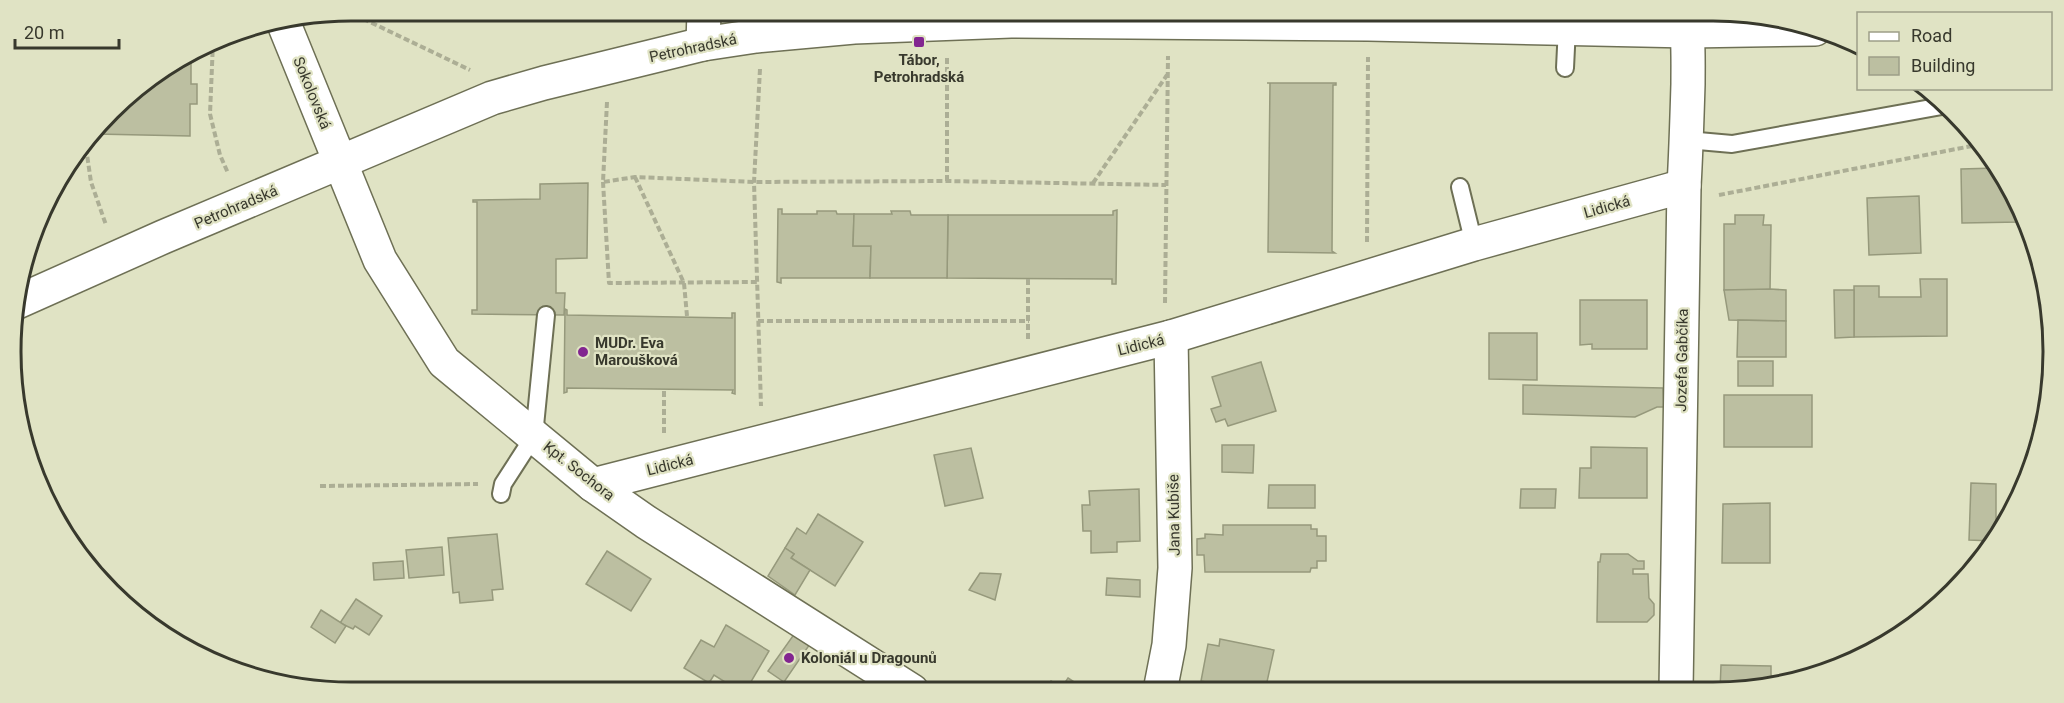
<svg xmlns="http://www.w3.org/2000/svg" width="2064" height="703" font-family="Roboto,sans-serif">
<rect width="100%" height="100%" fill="#e0e3c4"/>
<!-- building -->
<g fill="#bcbfa1" stroke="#96997c" stroke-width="1.5">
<polygon points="191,55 191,84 197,84 197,104 190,104 190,136 96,134 126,95"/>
<polygon points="1267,83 1336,83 1336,85 1333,85 1332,251 1335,253 1268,252 1270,83"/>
<polygon points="1996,168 2008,181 2020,222 1962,223 1961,169"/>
<polygon points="588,183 587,258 556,259 556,293 565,293 564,315 472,314 472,310 477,310 477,202 473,202 473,200 540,199 540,184"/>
<polygon points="1919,196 1921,253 1869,255 1867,198"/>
<polygon points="778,209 782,209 782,214 817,214 817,211 836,211 837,214 854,214 853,246 871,246 870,278 781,278 781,283 777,282"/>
<polygon points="1117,210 1116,284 1112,284 1112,279 947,278 948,215 1113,215 1113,211"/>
<polygon points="891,211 910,211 911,215 948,215 947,278 870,278 871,246 853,246 854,214 892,214"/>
<polygon points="1735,215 1764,215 1763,225 1771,225 1770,291 1724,290 1724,224 1735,224"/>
<polygon points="1920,279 1947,279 1947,336 1854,337 1854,286 1879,286 1879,297 1921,297"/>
<polygon points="1770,289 1786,290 1786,321 1729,320 1724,290"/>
<polygon points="1834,290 1854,290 1854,337 1835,338"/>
<polygon points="1580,300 1647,300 1647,349 1592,349 1592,344 1580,345"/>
<polygon points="565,309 567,310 567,315 732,318 732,313 735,313 735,394 732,393 733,390 567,388 567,392 564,393"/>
<polygon points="1738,320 1786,321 1786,357 1737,357"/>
<polygon points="1489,333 1537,333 1537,380 1489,379"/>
<rect x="1738" y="361" width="35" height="25"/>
<polygon points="1261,362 1276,411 1228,426 1225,419 1216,422 1211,409 1221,406 1212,377"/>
<polygon points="1523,385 1663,388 1664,407 1657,407 1635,417 1523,414"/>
<rect x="1724" y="395" width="88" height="52"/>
<polygon points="1222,445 1254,445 1253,473 1222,472"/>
<polygon points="1591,447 1647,448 1647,498 1579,498 1580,468 1591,468"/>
<polygon points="971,448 983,498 945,506 934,455"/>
<polygon points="1971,483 1996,484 1996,520 2009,520 1993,541 1969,540"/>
<polygon points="1269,485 1315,485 1315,508 1268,508"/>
<polygon points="1139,489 1140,541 1117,542 1117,552 1091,553 1091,531 1083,531 1082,505 1090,505 1089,491"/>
<polygon points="1521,489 1556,489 1555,508 1520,508"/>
<polygon points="1770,503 1770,563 1722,563 1723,504"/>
<polygon points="818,514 863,542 835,586 791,558 794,554 785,548 797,528 806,534"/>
<polygon points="1223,525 1311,525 1311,529 1317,529 1317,536 1326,536 1326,561 1317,561 1317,568 1311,568 1310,572 1205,572 1204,555 1197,555 1197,539 1205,538 1205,534 1223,535"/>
<polygon points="497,534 503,589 492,590 493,600 460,603 459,592 453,593 448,538"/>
<polygon points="442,547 444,575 409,578 406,550"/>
<polygon points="785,548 794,554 791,558 810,570 795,595 768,576"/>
<polygon points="607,551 651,579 631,611 586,584"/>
<polygon points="1601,554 1628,554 1638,561 1644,561 1644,569 1633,569 1633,574 1648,574 1649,598 1654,604 1654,615 1647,622 1597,622 1598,562 1600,562"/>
<polygon points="403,561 404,578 374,580 373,563"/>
<polygon points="980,573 1001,574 995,600 969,590"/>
<polygon points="1107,578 1140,580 1140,597 1106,595"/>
<polygon points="356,599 382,616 369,635 355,626 353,629 340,623"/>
<polygon points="321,610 346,626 335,643 311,627"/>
<polygon points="726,625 769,651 745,692 741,692 714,675 709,683 684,668 701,640 714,647"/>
<polygon points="795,633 810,644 784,682 768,671"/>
<polygon points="1220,639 1274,650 1265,691 1225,691 1210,688 1211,683 1201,681 1208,644 1219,646"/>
<polygon points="1721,665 1771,666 1771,675 1774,679 1774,684 1757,690 1720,690"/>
<polygon points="1068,678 1088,691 1045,691 1051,681 1062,687"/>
<polygon points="1508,682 1537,684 1536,690 1508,690"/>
</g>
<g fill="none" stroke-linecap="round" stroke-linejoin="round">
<!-- lane casing -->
<g stroke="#6e7055" stroke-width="20">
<g id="lane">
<polyline points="1565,68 1567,27"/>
<polyline points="1687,140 1732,144 1942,106"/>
<polyline points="1460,187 1474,244"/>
<polyline points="501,494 503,484 534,436 546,315"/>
</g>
</g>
<!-- street casing -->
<g stroke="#6e7055" stroke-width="36">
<g id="street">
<polyline points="284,24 380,260 444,362 593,485 646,522 912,691"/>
<polyline points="703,44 704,11"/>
<polyline points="15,303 163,237 492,98 544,83 703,44 756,36 854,27 1011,21 1368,24 1689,31 1815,29"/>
<polyline points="593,485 1171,337 1474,244 1684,186"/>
<path d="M 1676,690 L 1684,186 C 1686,152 1687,118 1688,84 C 1688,59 1689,35 1685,11"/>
<polyline points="1160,691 1169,645 1175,568 1171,337"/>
</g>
</g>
<!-- path -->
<g stroke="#acae95" stroke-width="4" stroke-dasharray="6 3" stroke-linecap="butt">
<polyline points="347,11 470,70"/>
<polyline points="213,42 210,114 220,155 228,173"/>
<polyline points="760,69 754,182 761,406"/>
<polyline points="607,102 603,182 635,177 754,182 947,181 1166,185"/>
<polyline points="86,148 91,182 106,225"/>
<polyline points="635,177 684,283 687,316"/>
<polyline points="947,181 947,56"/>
<polyline points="603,182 609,283 758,282"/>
<polyline points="1093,183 1167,75"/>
<polyline points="1719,195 1977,145"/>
<polyline points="1367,242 1368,57"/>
<polyline points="1028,279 1028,340"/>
<polyline points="1165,303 1168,56"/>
<polyline points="758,321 1029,321"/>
<polyline points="664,433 664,389"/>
<polyline points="320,486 478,484"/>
</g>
<!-- lane -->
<use href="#lane" stroke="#fff" stroke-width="16"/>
<!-- street -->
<use href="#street" stroke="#fff" stroke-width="33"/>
</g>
<!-- markers -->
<g fill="#822590" stroke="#e0e3c4" stroke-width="2">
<rect x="913" y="36" width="12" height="12" rx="3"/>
<circle cx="583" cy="352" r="6"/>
<circle cx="789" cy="658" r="6"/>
</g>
<g text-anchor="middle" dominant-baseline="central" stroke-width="4.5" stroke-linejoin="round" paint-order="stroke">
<!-- street labels -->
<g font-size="15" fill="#38392d" stroke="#e0e3c4">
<text transform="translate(693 48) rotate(-12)">Petrohradská</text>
<text transform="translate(312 93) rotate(68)">Sokolovská</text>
<text transform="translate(236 207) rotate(-23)">Petrohradská</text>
<text transform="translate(1607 207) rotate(-16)">Lidická</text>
<text transform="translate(1141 345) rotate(-14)">Lidická</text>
<text transform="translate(1682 360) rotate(-89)">Jozefa Gabčíka</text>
<text transform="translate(670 465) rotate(-14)">Lidická</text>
<text transform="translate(579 471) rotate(38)">Kpt. Sochora</text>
<text transform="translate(1174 515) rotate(-91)">Jana Kubiše</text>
</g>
<!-- poi labels -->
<g font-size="15" font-weight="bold" fill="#38392d" stroke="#e0e3c4" text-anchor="start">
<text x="919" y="60" text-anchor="middle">Tábor,<tspan x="919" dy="17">Petrohradská</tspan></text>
<text x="595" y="343">MUDr. Eva<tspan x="595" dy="17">Maroušková</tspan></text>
<text x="801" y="658">Koloniál u Dragounů</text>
</g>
</g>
<!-- crop -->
<path d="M0 0H2064V703H0ZM351 21H1713A330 330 0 0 1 2043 351V352A330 330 0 0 1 1713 682H351A330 330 0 0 1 21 352V351A330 330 0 0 1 351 21Z" fill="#e0e3c4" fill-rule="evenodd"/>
<path fill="none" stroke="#38392d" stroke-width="3" d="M351 21H1713A330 330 0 0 1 2043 351V352A330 330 0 0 1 1713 682H351A330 330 0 0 1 21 352V351A330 330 0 0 1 351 21Z"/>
<!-- legend -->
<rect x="1857" y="12" width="195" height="78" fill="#e0e3c4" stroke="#9d9f88" stroke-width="1.5"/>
<rect x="1869" y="32" width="30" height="9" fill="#ffffff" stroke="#9d9f88" stroke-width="1.5"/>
<text x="1911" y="42" font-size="18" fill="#38392d">Road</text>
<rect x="1869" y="57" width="30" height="18" fill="#bcbfa1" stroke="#9d9f88" stroke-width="1.5"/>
<text x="1911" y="72" font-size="18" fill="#38392d">Building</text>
<!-- scale -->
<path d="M15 39v9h104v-9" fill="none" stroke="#38392d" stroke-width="3"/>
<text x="24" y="39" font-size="18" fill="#38392d" stroke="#e0e3c4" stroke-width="4.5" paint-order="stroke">20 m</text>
</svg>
